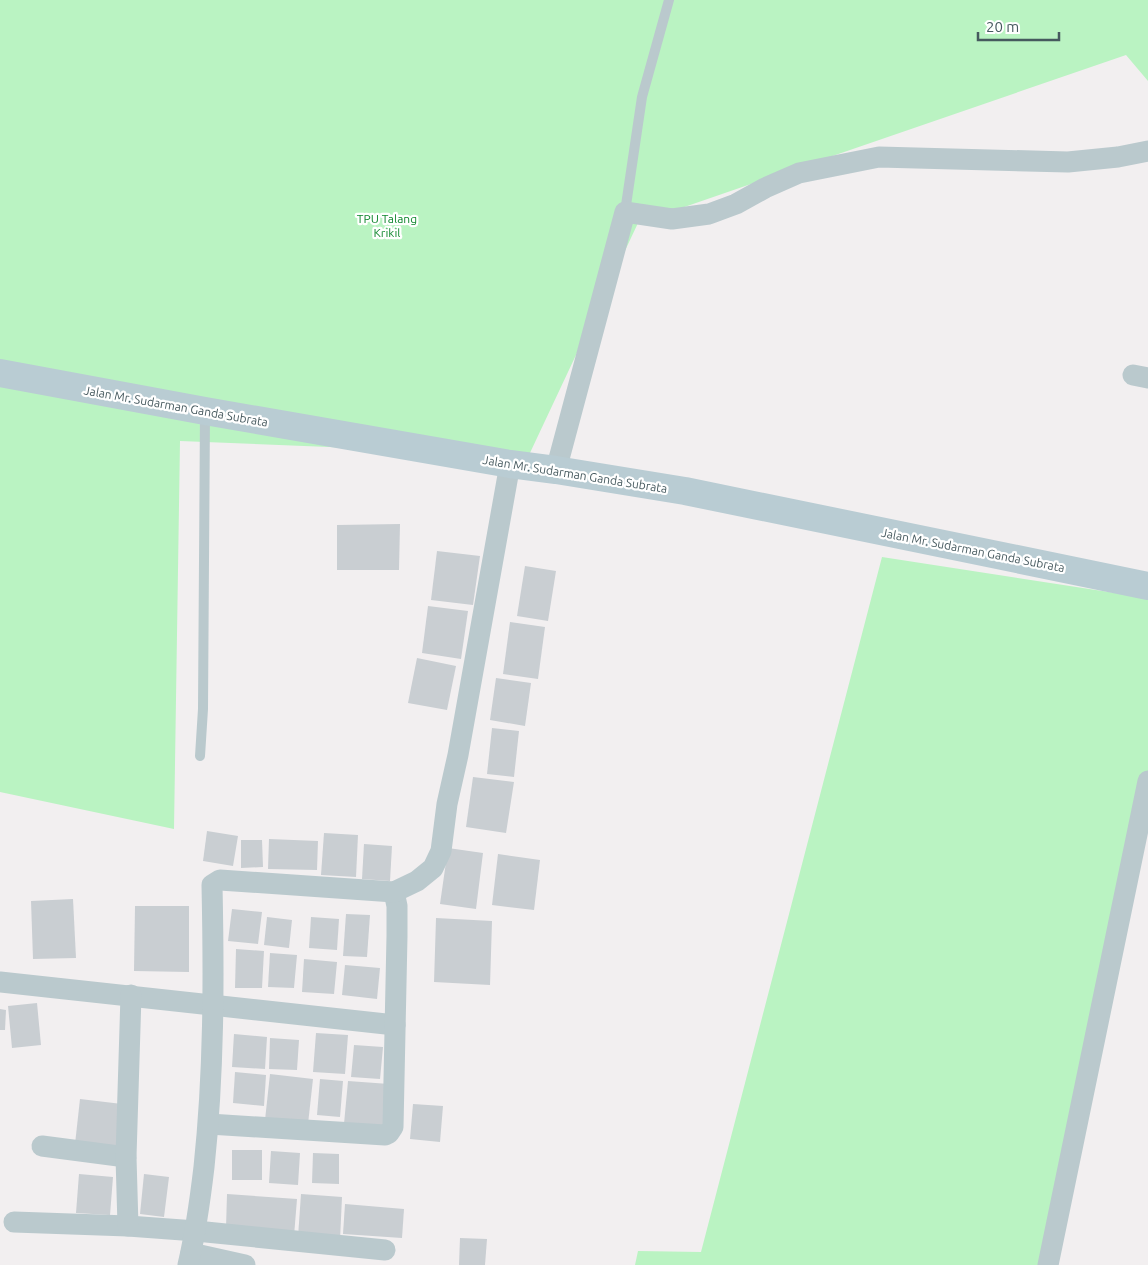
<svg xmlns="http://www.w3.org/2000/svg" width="1148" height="1265" font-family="Ubuntu,sans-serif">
<rect width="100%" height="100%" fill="#f2eff0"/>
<!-- green -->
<g fill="#baf3c2">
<polygon points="0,0 1148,0 1148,81 1126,55 638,223 529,455 180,441 174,829 0,792"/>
<polygon points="882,557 1148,598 1148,793 1044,1265 635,1265 638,1251 701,1252"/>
</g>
<!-- building -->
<g fill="#c9ced2">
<polygon points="400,524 399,570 337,570 337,525"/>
<polygon points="437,551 480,556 473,605 431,600"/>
<polygon points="525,566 556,571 548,621 517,616"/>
<polygon points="428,606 468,611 461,659 422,653"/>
<polygon points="510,622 545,627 538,679 503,674"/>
<polygon points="417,658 456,666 447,710 408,703"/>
<polygon points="496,678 531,683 525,726 490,720"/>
<polygon points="492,728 519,731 514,777 487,774"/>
<polygon points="473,777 514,782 506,833 466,827"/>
<polygon points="207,831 238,836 233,866 203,861"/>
<polygon points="324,833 358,835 356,877 321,875"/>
<polygon points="269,839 318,841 317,870 268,869"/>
<polygon points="241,840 262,840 263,867 241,868"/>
<polygon points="364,844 392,846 390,881 362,879"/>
<polygon points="448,848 483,853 476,909 440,904"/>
<polygon points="498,854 540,860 534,910 492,905"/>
<polygon points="73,899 76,958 33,959 31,901"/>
<polygon points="135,906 189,906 189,972 134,971"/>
<polygon points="232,909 262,912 258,944 228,941"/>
<polygon points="346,914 370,915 367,957 343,956"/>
<polygon points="267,917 292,920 289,948 264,945"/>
<polygon points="311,917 339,919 337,950 309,948"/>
<polygon points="436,918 492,921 490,985 434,982"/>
<polygon points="236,949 264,951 262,988 235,988"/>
<polygon points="270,953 297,955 294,988 268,987"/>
<polygon points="304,959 337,962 334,994 302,992"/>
<polygon points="345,965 380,968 377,999 342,995"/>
<polygon points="37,1003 41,1045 12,1048 8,1006"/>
<polygon points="0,1009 6,1010 5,1030 0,1030"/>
<polygon points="316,1033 348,1035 345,1074 313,1072"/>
<polygon points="234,1034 267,1037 265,1069 232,1067"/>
<polygon points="270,1038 299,1040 297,1070 269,1069"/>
<polygon points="354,1045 383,1047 380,1079 351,1077"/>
<polygon points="235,1072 266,1075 264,1106 233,1103"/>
<polygon points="270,1074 313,1079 308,1124 265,1120"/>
<polygon points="320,1079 343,1081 340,1117 317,1115"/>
<polygon points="348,1081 389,1084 386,1127 344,1124"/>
<polygon points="80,1099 122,1104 117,1149 75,1144"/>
<polygon points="413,1104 443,1106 440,1142 410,1139"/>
<rect x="232" y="1150" width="30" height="30"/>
<polygon points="271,1151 300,1153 298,1185 269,1183"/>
<polygon points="313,1153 339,1154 339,1184 312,1183"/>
<polygon points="79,1174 113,1177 110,1215 76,1213"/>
<polygon points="144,1174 169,1177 164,1217 140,1214"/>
<polygon points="227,1194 297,1199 294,1236 226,1228"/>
<polygon points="301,1194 342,1197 340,1240 298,1237"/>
<polygon points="345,1204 404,1209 402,1238 343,1234"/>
<polygon points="460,1238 487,1239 485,1265 459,1265"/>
</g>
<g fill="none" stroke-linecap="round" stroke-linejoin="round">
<!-- lane -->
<g stroke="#bac9cd" stroke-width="10">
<polyline points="625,212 642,97 669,0"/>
<polyline points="200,756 203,709 205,412"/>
</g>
<!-- street -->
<g stroke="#bac9cd" stroke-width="21">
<polyline points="1133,375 1148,378"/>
<polyline points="556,470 625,212 672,219 709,214 736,204 765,188 799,173 879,157 1068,162 1118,157 1148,151"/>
<polyline points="0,982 395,1025"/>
<polyline points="209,1124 385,1135 389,1133 393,1127 397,936 397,906 394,892"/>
<polyline points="42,1146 126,1157"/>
<polyline points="14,1222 128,1226 196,1231 385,1250"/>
<polyline points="128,1226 126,1157 131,995"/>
<polyline points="191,1253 245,1265"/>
<path d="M 188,1265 C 196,1231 200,1201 204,1167 C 214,1073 214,979 212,885 L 220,880 L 394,892 L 417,881 L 433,868 L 441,851 L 447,804 L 458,755 L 510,464"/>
<polyline points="1048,1265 1148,781"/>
</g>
<!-- secondary -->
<polyline stroke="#b9ccd3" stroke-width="28" points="0,373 205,411 510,464 556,470 685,491 1148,586"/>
</g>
<g text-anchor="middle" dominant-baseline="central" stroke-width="4.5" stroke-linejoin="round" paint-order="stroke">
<!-- park labels -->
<g font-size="12" fill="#0f872d" stroke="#fff">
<text x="387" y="218">TPU Talang<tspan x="387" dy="14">Krikil</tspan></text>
</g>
<!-- street labels -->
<g font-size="12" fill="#46595e" stroke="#fff">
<text transform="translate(176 406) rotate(10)">Jalan Mr. Sudarman Ganda Subrata</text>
<text transform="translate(575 474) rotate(9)">Jalan Mr. Sudarman Ganda Subrata</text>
<text transform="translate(973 550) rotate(11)">Jalan Mr. Sudarman Ganda Subrata</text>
</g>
</g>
<!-- scale -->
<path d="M978 32v8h81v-8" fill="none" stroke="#46595e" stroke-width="2.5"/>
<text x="986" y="32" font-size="15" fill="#46595e" stroke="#ffffff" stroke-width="4" paint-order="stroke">20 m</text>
</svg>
